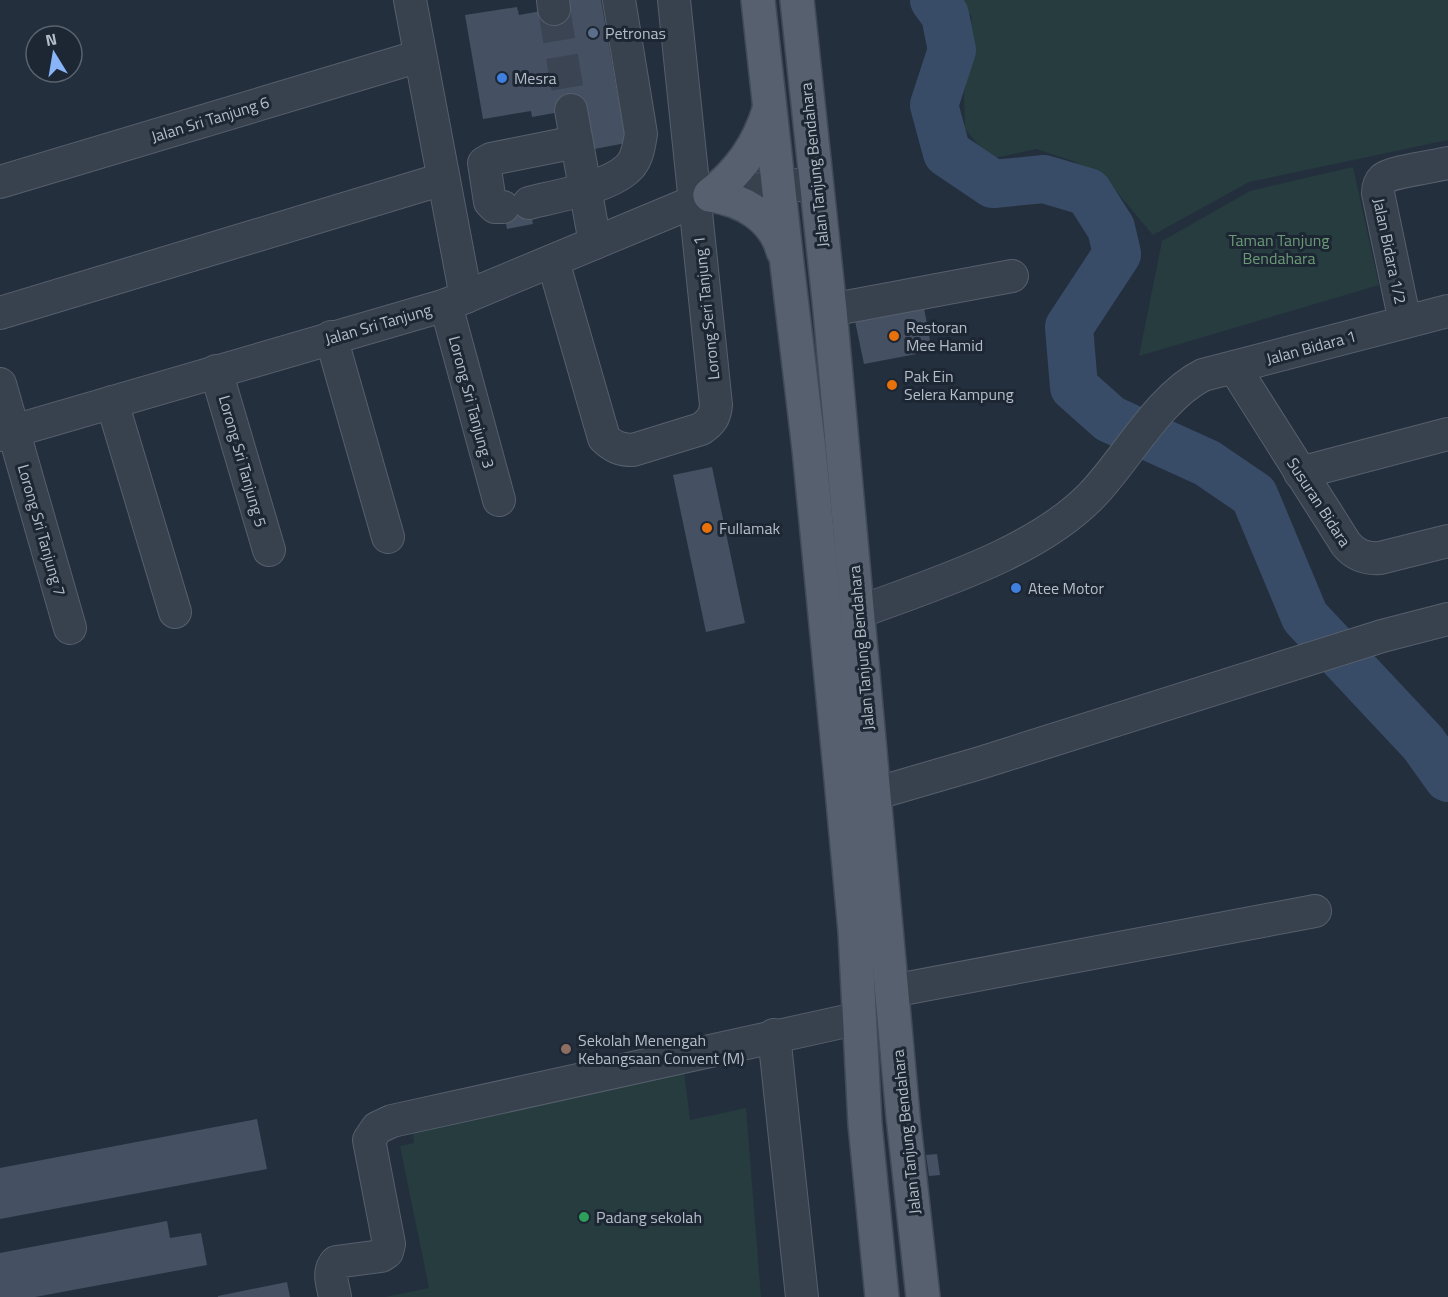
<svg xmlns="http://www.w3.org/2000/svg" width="1448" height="1297" font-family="'Titillium Web',sans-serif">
<rect width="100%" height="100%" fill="#242f3e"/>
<!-- green -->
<g fill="#263c3f">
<polygon points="958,0 1448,0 1448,140 1249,182 1153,235 1105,178 1073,161 1036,149 990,159 965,129 964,96 972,17"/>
<polygon points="1353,167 1379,285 1139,356 1162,241 1250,191"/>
<polygon points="684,1071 690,1120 746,1108 761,1297 385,1297 429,1288 400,1146 414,1143 412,1127"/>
</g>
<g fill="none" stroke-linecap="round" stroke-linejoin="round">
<!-- river -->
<polyline stroke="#394c67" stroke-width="48" points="934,0 945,15 952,50 934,105 947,153 993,184 1044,179 1088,192 1111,228 1117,254 1069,327 1074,387 1110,419 1207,463 1254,495 1305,617 1423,743 1448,778"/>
</g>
<!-- building -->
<g fill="#455162">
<polygon points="563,0 601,0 626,143 589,150 582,108 532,117 531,111 483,119 465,15 517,7 519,15 564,7"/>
<polygon points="527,195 533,224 507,229 501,199"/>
<polygon points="924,308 932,351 864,364 855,321"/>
<polygon points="712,467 745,623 706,632 673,475"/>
<polygon points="257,1119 267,1169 0,1219 0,1168"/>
<polygon points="937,1154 940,1175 929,1176 926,1155"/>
<polygon points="167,1221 170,1238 201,1233 207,1265 35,1297 0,1297 0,1253"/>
<polygon points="287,1282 290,1297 218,1297 218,1296"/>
</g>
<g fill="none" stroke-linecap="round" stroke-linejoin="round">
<!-- minor-tunnel -->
<polyline stroke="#3a4453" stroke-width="32" stroke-dasharray="32 16" stroke-linecap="butt" points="554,9 571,110"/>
<!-- minor casing -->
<g stroke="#565f6c" stroke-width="34">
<g id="minor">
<polyline points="410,0 466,297"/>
<polyline points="553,0 554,9"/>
<polyline points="571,110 595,243"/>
<polyline points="0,182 420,56"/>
<path d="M 529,203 C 556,196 613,187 631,165 C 638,156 639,145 641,134 L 619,0"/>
<polyline points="503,207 495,207 490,202 484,163 491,159 576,142"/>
<path d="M 553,261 L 604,438 C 613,447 621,450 633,450 L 701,429 C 711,422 715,417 716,405 L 674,0"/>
<polyline points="446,305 499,500"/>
<polyline points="830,310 1012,276"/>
<polyline points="0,313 443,179"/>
<path d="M 1405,322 L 1378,193 C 1378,188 1379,183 1383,179 C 1390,172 1436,166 1448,163"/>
<polyline points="331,337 388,537"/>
<path d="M 1234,367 L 1346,544 C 1355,555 1365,559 1380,558 L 1448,541"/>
<polyline points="216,371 269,550"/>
<polyline points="0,384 70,628"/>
<polyline points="112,402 175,612"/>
<polyline points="0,435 446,305 710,195 816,183"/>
<polyline points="1300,473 1448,434"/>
<path d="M 857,613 C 933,584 1035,554 1092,495 C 1126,460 1159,397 1203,375 L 1448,311"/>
<polyline points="874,794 980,763 1382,636 1448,619"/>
<polyline points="892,991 1315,911"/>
<polyline points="774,1035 802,1297"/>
<path d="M 335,1297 C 333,1285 327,1272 336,1262 L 381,1256 L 387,1252 L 389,1244 L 369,1140 L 377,1128 L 392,1121 L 860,1018"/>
</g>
</g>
<!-- major casing -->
<g stroke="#414a57" stroke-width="36">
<g id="major">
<polyline points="758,0 787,264 809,449 841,779 855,931 865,1124 882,1297"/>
<polyline points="797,0 830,310 903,1116 923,1297"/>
<path d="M 710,195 C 743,200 774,217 783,251"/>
<path d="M 710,195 C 739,172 758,146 769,110"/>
</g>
</g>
<!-- minor -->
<use href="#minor" stroke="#38414e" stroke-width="32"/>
<!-- major -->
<use href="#major" stroke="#56606e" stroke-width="33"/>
</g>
<!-- markers -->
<circle fill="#5c6f8a" stroke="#1d2633" stroke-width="2" cx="593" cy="33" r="6"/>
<g fill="#3f7fe0" stroke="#1d2633" stroke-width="2">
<circle cx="502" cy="78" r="6"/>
<circle cx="1016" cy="588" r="6"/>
</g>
<g fill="#e8710a" stroke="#1d2633" stroke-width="2">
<circle cx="894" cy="336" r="6"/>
<circle cx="892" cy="385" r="6"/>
<circle cx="707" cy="528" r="6"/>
</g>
<circle fill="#8d6e63" stroke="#1d2633" stroke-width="2" cx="566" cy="1049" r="6"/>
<circle fill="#2e9e5b" stroke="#1d2633" stroke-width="2" cx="584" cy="1217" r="6"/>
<g text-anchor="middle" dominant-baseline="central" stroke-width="6" stroke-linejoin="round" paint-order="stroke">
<!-- poi labels -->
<g font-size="16" fill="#b4bcc9" stroke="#1d2633" text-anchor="start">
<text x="605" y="33">Petronas</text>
<text x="514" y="78">Mesra</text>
<text x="906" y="327">Restoran<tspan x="906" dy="18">Mee Hamid</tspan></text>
<text x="904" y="376">Pak Ein<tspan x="904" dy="18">Selera Kampung</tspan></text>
<text x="719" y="528">Fullamak</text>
<text x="1028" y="588">Atee Motor</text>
<text x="578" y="1040">Sekolah Menengah<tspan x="578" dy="18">Kebangsaan Convent (M)</tspan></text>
<text x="596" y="1217">Padang sekolah</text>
</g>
<!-- street labels -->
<g font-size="16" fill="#b4bcc9" stroke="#1d2633">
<text transform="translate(210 119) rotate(-17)">Jalan Sri Tanjung 6</text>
<text transform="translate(814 165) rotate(-96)">Jalan Tanjung Bendahara</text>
<text transform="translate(1390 251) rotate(78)">Jalan Bidara 1/2</text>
<text transform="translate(706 308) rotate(-96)">Lorong Seri Tanjung 1</text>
<text transform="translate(378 324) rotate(-16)">Jalan Sri Tanjung</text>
<text transform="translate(1311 347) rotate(-15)">Jalan Bidara 1</text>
<text transform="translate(472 402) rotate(75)">Lorong Sri Tanjung 3</text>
<text transform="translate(243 461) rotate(74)">Lorong Sri Tanjung 5</text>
<text transform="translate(1319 502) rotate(57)">Susuran Bidara</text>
<text transform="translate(42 530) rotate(74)">Lorong Sri Tanjung 7</text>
<text transform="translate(861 648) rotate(-95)">Jalan Tanjung Bendahara</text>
<text transform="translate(906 1132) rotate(-96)">Jalan Tanjung Bendahara</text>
</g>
<!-- park labels -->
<g font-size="16" fill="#6b9a76" stroke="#1d2633">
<text x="1279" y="240">Taman Tanjung<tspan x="1279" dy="18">Bendahara</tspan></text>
</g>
</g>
<!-- north arrow -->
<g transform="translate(54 54) rotate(349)"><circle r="28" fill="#1d2633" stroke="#59626f" stroke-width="1.5"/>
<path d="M0-4.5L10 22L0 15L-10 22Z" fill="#8ab4f8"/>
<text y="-9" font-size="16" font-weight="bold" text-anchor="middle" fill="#b4bcc9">N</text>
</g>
</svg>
